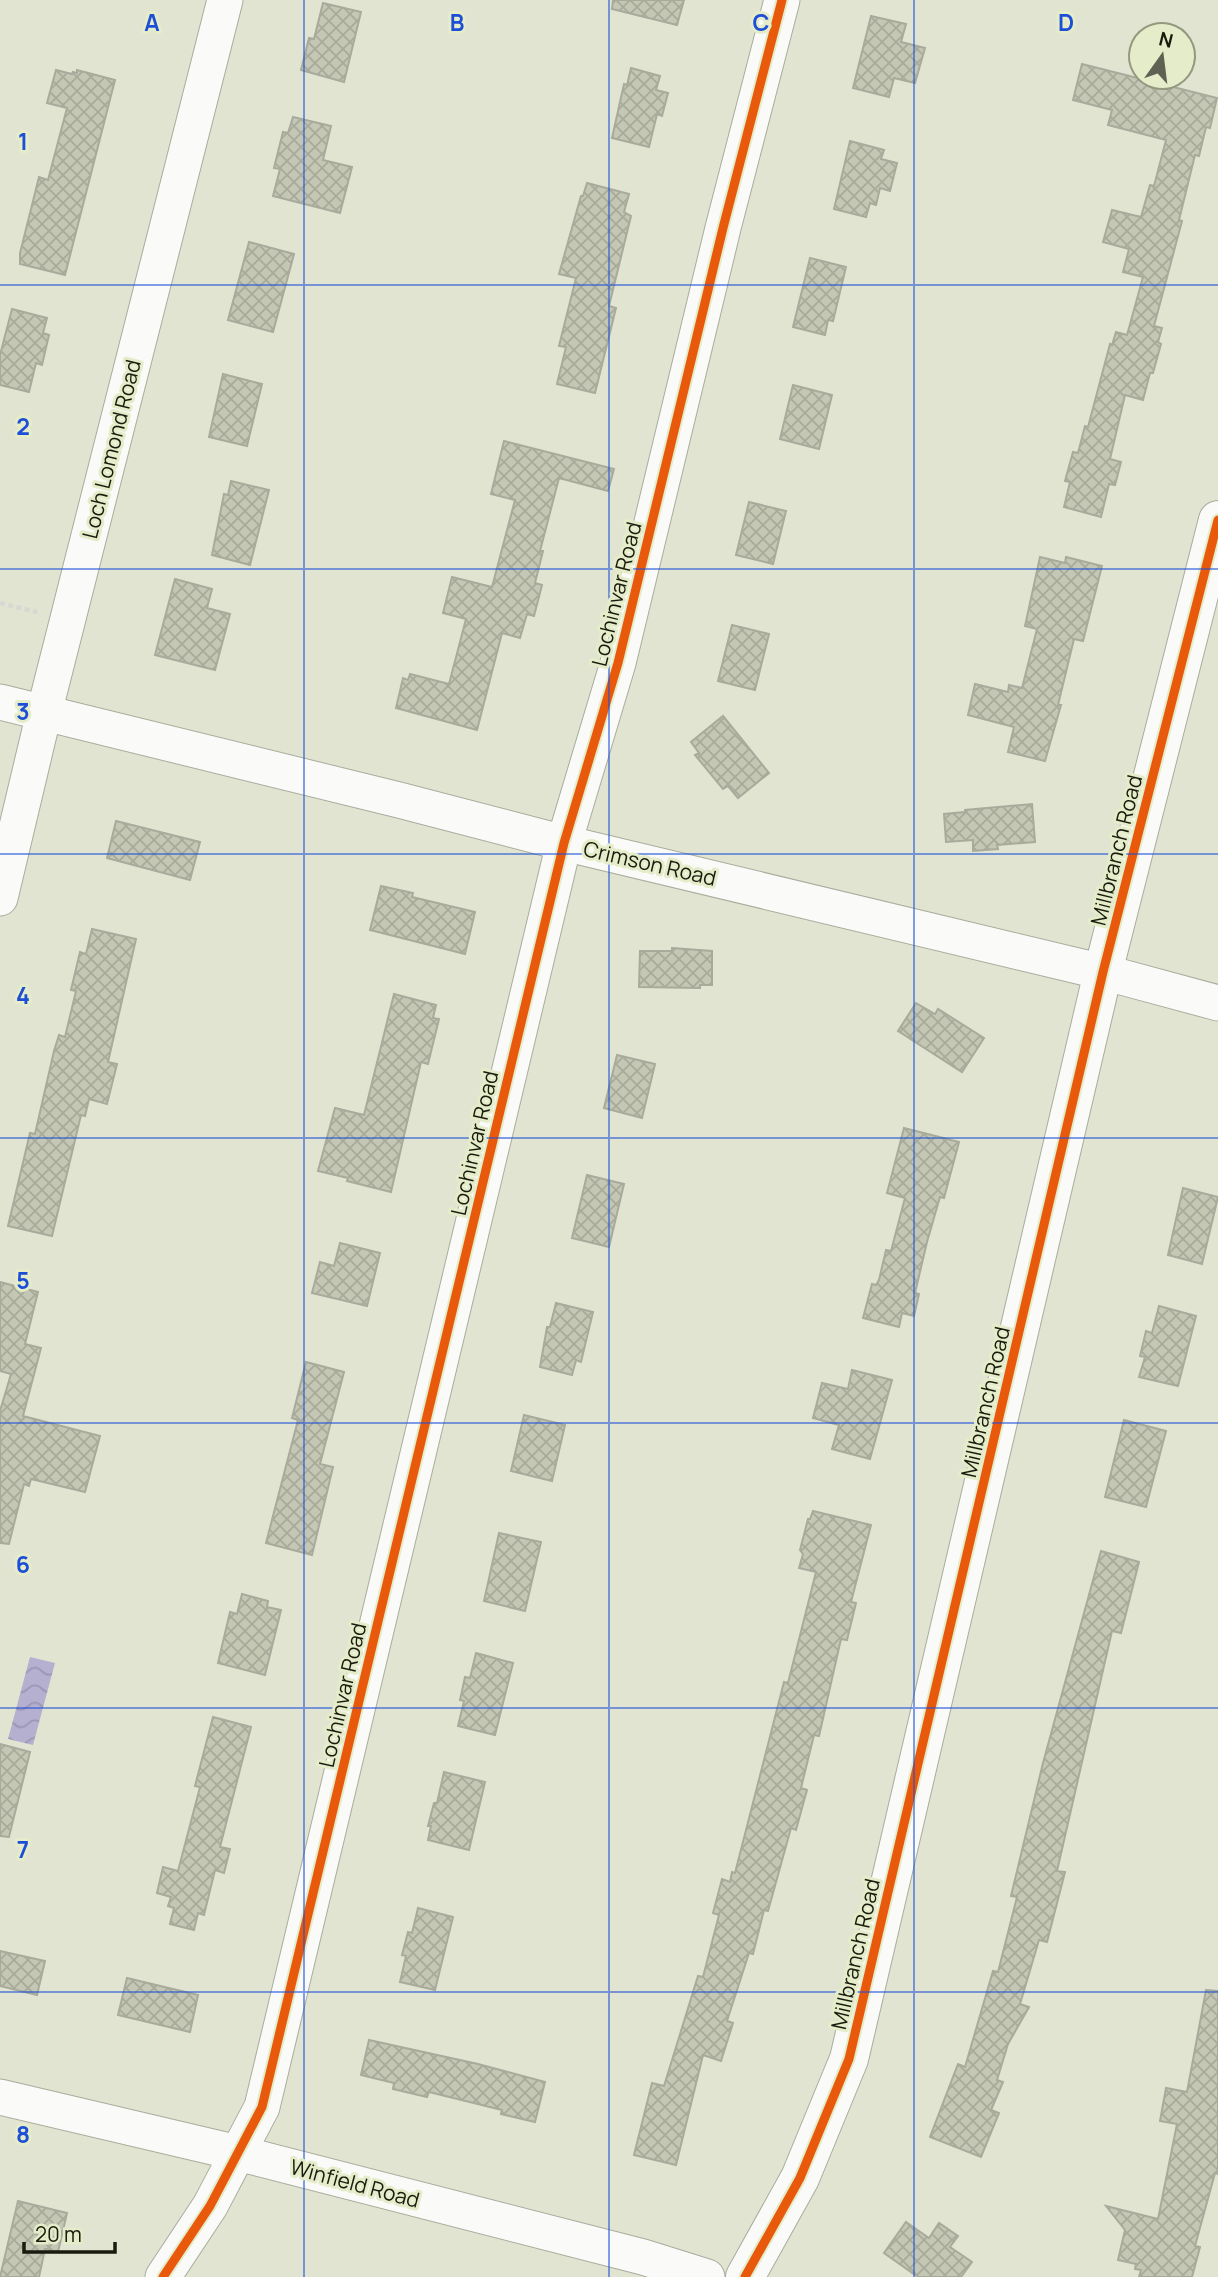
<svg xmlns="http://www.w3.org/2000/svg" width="1218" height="2277" font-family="Manrope,sans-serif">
<defs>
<pattern id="water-waves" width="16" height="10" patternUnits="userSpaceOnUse" patternTransform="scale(1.75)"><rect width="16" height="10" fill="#b5afd0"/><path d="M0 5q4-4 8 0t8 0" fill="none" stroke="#9b96b1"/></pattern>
<pattern id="building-cross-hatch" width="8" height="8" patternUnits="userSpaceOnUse" patternTransform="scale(1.75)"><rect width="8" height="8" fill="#c4c7b4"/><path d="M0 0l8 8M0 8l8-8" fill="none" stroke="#a8aa9a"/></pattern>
</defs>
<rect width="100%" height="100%" fill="#e0e4d1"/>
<!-- water -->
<polygon fill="url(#water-waves)" points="30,1657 55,1663 33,1745 8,1739"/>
<!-- building -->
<g fill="url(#building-cross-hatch)" stroke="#a8ab9c" stroke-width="2">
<polygon points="613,0 684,0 677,25 612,9"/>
<polygon points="323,3 361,12 344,82 301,70 309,38 314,39"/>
<polygon points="871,16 906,24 901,42 925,48 915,83 894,78 889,97 853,88"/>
<polygon points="1082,64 1217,98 1210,128 1206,127 1199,156 1195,155 1179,220 1182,221 1154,326 1162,328 1158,342 1161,344 1153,373 1150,373 1143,400 1125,395 1110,459 1121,462 1115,485 1109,484 1101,517 1064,507 1070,482 1065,481 1073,452 1078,453 1085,426 1088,427 1110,344 1112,345 1116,332 1127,335 1143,277 1123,272 1129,249 1103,242 1112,210 1141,217 1150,185 1154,186 1166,140 1108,125 1112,110 1073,100"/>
<polygon points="631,68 660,76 656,90 668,93 662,116 657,114 649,147 612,138 624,84 627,85"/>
<polygon points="56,70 72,74 73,72 77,73 77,70 115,80 65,275 20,264 20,253 39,177 48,180 67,108 47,103"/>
<polygon points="293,117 331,126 323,160 352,167 340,213 273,196 280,169 274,168 283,132 288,133"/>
<polygon points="850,141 884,150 881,159 897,163 890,191 880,188 876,205 870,203 866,217 834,209"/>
<polygon points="587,183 629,194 624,212 631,216 609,306 616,308 595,393 557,384 566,347 559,346 576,278 559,274 581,196 583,196"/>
<polygon points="249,242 294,254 273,332 228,320"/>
<polygon points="810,258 846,267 833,321 828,320 825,335 793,327"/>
<polygon points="12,309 47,318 43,333 49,335 42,365 36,363 29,392 0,385 0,355"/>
<polygon points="223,374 262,384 247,446 209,437"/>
<polygon points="793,385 832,395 819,449 780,439"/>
<polygon points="504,441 614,469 608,491 559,478 540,551 543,551 535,583 542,585 534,616 527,614 520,638 502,633 477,730 396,708 403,678 408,680 410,674 449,684 466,619 443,613 452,577 492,587 515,500 491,494"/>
<polygon points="231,481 269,490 250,565 212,555 224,494 228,495"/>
<polygon points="749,502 786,511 773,564 736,555"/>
<polygon points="1040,557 1065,563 1066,557 1102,566 1083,641 1074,639 1058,705 1061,705 1045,761 1008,752 1014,727 968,715 975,684 1008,692 1009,685 1022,688 1037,629 1025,626"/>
<polygon points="175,579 212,589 207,608 230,614 215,670 155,655"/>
<polygon points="732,625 769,634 755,690 718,681"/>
<polygon points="723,716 769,773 738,798 728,786 723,789 695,755 699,753 691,742"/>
<polygon points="1032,804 1035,842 997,845 998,849 973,851 973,840 946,842 944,814 965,812 965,810"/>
<polygon points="116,821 200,842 190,880 107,858"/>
<polygon points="381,886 413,893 412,897 475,912 465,954 370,930"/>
<polygon points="92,929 136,939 108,1062 117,1064 107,1104 89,1099 85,1116 81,1115 52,1236 8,1226 30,1133 35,1134 54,1051 59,1035 65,1037 76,991 71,990 80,952 86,954"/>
<polygon points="672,948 712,951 712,985 700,985 700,988 639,987 640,951 672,951"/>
<polygon points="394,994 436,1005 433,1018 439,1019 428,1064 421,1062 391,1192 347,1181 348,1178 318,1171 335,1108 364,1115"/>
<polygon points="916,1003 935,1014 938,1009 984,1038 962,1072 898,1031"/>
<polygon points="617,1055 655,1064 642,1118 604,1108"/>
<polygon points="904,1128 959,1142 944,1198 940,1197 927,1242 915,1293 919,1294 914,1316 902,1313 899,1327 863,1318 872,1284 876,1285 879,1280 886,1250 891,1251 905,1198 887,1193"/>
<polygon points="587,1175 624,1184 609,1247 572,1238"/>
<polygon points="1183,1188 1218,1197 1202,1264 1168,1255"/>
<polygon points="340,1243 380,1253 367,1306 312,1293 320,1262 334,1266"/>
<polygon points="0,1282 38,1292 25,1344 41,1348 23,1416 100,1436 85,1492 31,1479 29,1486 24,1484 9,1544 0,1543 0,1411 11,1374 0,1371"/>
<polygon points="556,1303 593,1312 581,1362 576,1360 572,1375 540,1367 547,1327 550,1327"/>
<polygon points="1159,1306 1196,1316 1178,1386 1139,1377 1145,1357 1140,1356 1146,1331 1152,1333"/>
<polygon points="306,1362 344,1372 320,1464 333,1467 312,1555 266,1543 298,1420 292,1418"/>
<polygon points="852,1370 892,1380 870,1459 832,1449 839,1425 813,1418 822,1383 848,1389"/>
<polygon points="524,1415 565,1425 552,1481 511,1471"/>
<polygon points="1124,1420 1166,1431 1146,1507 1105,1497"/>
<polygon points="813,1511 871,1525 851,1602 856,1603 847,1640 841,1639 819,1736 814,1735 801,1788 807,1790 796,1830 791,1828 768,1911 764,1910 753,1954 749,1953 727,2021 733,2023 721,2061 703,2055 676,2165 634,2155 652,2083 664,2086 698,1976 703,1977 719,1915 713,1913 722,1879 730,1882 732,1872 735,1873 784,1682 788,1683 816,1572 799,1568 803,1554 800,1550 808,1519 810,1519"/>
<polygon points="499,1533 541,1542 525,1611 484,1601"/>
<polygon points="1101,1551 1139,1562 1121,1633 1112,1631 1057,1871 1065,1872 1047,1942 1039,1940 1020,2004 1029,2007 1008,2044 997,2080 1003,2082 991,2110 999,2113 981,2157 930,2137 958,2064 965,2067 993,1971 998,1972 1017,1897 1011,1896 1043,1763"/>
<polygon points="242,1594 268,1601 267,1607 281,1610 265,1675 218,1663 230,1612 237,1614"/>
<polygon points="476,1653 513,1663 495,1735 458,1726 464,1701 460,1700 465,1677 470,1678"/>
<polygon points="213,1717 251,1727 220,1847 230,1849 224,1873 215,1870 204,1915 198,1913 194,1930 170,1924 174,1908 168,1906 171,1897 157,1893 163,1867 178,1871 200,1787 195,1786"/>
<polygon points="0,1744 30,1752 9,1837 0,1836"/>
<polygon points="444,1772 485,1782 469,1850 428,1840 431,1826 428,1826 434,1803 437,1803"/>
<polygon points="418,1908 453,1917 435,1990 400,1982 406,1956 402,1955 408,1932 412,1933"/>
<polygon points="0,1951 45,1961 37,1995 0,1986"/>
<polygon points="127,1978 198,1995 190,2032 118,2015"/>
<polygon points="1206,1990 1218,1991 1218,2174 1215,2173 1195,2246 1200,2247 1192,2277 1139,2277 1141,2270 1135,2269 1136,2264 1118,2260 1125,2230 1106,2206 1158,2219 1177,2124 1160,2121 1166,2088 1187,2092"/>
<polygon points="369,2040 478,2064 545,2082 535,2122 501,2114 502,2110 429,2092 427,2097 393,2089 394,2083 361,2075"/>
<polygon points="18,2201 67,2213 58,2252 45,2249 39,2277 0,2277"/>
<polygon points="906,2222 929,2238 939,2223 958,2236 950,2247 972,2262 961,2277 918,2277 884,2253"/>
</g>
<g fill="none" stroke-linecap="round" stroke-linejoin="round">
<!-- minor casing -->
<g stroke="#a9ac9d" stroke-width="37">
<g id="minor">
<polyline points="0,702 399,800 564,843 1103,972 1218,1003"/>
<polyline points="0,898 44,713 225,0"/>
<polyline points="0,2097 238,2153 643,2257 707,2277"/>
<polyline points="163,2277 210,2206 262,2107 564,843 618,663 723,228 782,0"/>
</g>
</g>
<!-- major casing -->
<g stroke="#a9ac9d" stroke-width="40">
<polyline id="major" points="745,2277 800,2178 849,2059 1103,972 1218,520"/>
</g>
<!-- path -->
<polyline stroke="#d7d8d2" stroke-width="4.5" stroke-dasharray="5 3.5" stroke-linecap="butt" points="0,603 37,612"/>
<!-- minor -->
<use href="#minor" stroke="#fafbf8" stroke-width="35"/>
<!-- major -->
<use href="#major" stroke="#fafbf8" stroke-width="38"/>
<!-- cycleway casing -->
<g stroke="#e5ecc9" stroke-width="13">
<g id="cycleway">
<polyline points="163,2277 210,2206 262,2107 564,843 618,663 723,228 782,0"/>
<polyline points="745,2277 800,2178 849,2059 1103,972 1218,520"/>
</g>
</g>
<!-- cycleway -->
<use href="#cycleway" stroke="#e8590c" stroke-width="9"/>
</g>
<!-- grid -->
<path fill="none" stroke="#1d4ed8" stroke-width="2" stroke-opacity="0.55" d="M 304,0 L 304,2277M 609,0 L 609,2277M 914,0 L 914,2277M 0,285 L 1218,285M 0,569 L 1218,569M 0,854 L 1218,854M 0,1138 L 1218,1138M 0,1423 L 1218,1423M 0,1708 L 1218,1708M 0,1992 L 1218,1992"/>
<g text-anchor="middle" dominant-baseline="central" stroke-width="6" stroke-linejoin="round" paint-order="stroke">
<!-- street labels -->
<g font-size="21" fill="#191b0e" stroke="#e5ecc9">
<text transform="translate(111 449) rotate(-76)">Loch Lomond Road</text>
<text transform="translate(616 594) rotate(-76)">Lochinvar Road</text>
<text transform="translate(1116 850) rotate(-76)">Millbranch Road</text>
<text transform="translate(650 863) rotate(13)">Crimson Road</text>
<text transform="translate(474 1143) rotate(-77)">Lochinvar Road</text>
<text transform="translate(985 1402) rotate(-77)">Millbranch Road</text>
<text transform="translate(342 1695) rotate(-77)">Lochinvar Road</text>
<text transform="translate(855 1954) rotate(-77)">Millbranch Road</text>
<text transform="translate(355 2183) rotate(15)">Winfield Road</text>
</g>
</g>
<g font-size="23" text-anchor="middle" font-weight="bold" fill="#1d4ed8" stroke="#e5ecc9" stroke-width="6" stroke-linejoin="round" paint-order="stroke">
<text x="152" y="31">A</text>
<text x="457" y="31">B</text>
<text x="761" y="31">C</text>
<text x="1066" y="31">D</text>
<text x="23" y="150">1</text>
<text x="23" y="435">2</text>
<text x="23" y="720">3</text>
<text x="23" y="1004">4</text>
<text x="23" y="1289">5</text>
<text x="23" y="1573">6</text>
<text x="23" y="1858">7</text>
<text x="23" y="2143">8</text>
</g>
<!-- north arrow -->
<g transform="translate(1162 56) rotate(14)"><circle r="33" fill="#e5ecc9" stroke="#93987e" stroke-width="2"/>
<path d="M0-5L12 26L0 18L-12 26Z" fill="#5f6152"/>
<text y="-10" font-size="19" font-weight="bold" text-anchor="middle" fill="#191b0e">N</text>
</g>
<!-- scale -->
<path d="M24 2242v10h91v-10" fill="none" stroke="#191b0e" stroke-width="3.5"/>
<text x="35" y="2242" font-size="21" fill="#191b0e" stroke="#e5ecc9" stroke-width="5" paint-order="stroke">20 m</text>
</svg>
